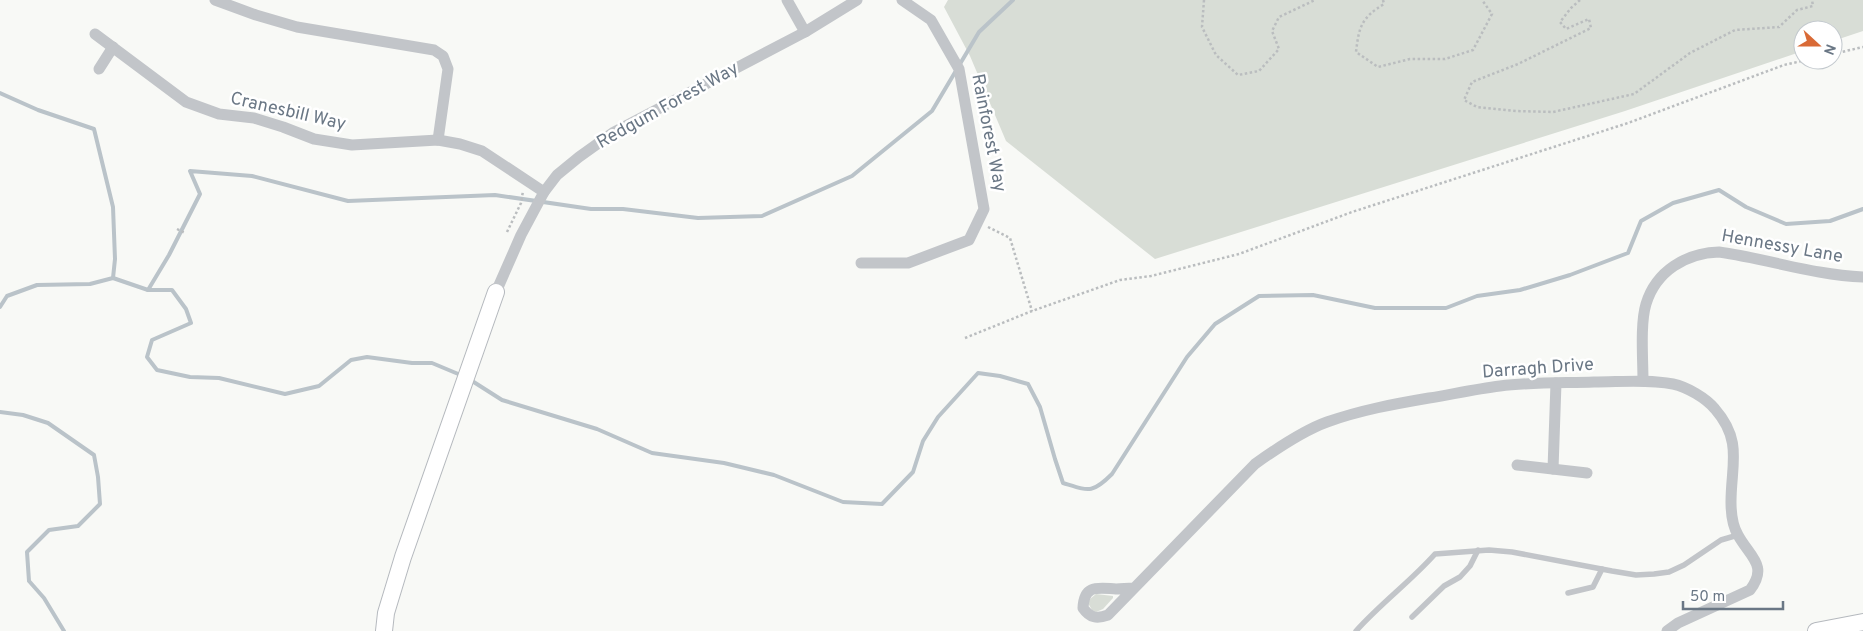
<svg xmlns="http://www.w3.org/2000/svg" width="1863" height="631" font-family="Overpass,sans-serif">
<rect width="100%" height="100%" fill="#f8f9f6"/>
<!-- green -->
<g fill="#d8ddd6">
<polygon points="948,0 1863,0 1863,31 1833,41 1833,30 1803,30 1803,51 1625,111 1155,259 1006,141 970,56 944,7"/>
<polygon points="1096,594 1113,596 1113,598 1103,609 1096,612 1092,610 1088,603 1090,599"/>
</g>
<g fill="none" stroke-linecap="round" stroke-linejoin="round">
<!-- stream -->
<g stroke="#bac3c9" stroke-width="4">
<polyline points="0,93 38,110 94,129 113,207 115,259 113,278 90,284 37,285 7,296 0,307"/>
<polyline points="113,278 148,290 172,290 186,309 191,323 152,340 147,357 157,370 190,377 219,378 285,394 319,386 351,360 367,357 412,363 432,363 463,376"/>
<polyline points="148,290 169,255 200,194 190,171 252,176 348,201 495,195 591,209 623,209 698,218 762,216 852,176 932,111 979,32 1013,0"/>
<path d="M 469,379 L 502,400 L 597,429 L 652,453 L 724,463 L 774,475 L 843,502 L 882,504 L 913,472 L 923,441 L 938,417 L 978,373 L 1000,376 L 1028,384 L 1040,407 L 1055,459 L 1063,483 C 1089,491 1092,494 1112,474 L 1187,357 L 1215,324 L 1259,296 L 1313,295 L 1375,308 L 1446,308 L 1477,296 L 1520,290 L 1570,275 L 1628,253 L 1641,221 L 1673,203 L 1719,190 L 1746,207 L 1786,224 L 1830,221 L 1863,209"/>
<polyline points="0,412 23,415 48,423 94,455 98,477 100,504 78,526 49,530 27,552 29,581 44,598 64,631"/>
</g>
<!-- secondary casing -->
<g stroke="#b5b9be" stroke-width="18">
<g id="secondary">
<polyline points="384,631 386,613 403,557 496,292"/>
<polyline points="1816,631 1863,622"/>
</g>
</g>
<!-- path -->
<g stroke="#babdbf" stroke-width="2.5" stroke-dasharray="2.5 2.5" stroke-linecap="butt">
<polyline points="1204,0 1202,27 1216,55 1238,75 1259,71 1279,49 1272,31 1279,17 1315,0"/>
<path d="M 1383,0 L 1384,4 C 1361,18 1359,27 1356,52 L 1378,67 L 1410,59 L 1445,59 L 1473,50 L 1492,14 L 1482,0"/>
<polyline points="1580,0 1571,8 1560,22 1566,29 1589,19 1591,28 1518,64 1472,82 1464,100 1477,107 1516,111 1553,112 1634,94 1690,53 1735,30 1779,27 1797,10 1813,6 1812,0"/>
<polyline points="1833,54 1863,47"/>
<polyline points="988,227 1010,238 1032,311"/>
<polyline points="177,229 185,233"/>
<polyline points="507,232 521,203 523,191"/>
<polyline points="965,338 1032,311 1120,280 1151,276 1239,254 1352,212 1628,123 1784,65 1806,60"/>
</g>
<!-- lane -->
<g stroke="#c2c5c9" stroke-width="5.5">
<polyline points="1568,593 1593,587 1602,569"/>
<polyline points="1412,617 1444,586 1460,577 1470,566 1478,550"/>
<path d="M 1356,631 C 1381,603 1410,582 1435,554 L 1489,550 L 1512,552 L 1612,571 L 1636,575 L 1654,574 L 1669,572 L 1684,565 L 1721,540 L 1738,535"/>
</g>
<!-- street -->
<g stroke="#c2c5c9" stroke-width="11">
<polyline points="215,0 256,15 297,27 434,50 443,56 448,69 438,140"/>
<polyline points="787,0 805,32"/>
<polyline points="95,34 186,102 219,114 254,118 283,127 314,139 352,145 438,140 460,144 482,151 544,192"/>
<polyline points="99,69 113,47"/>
<polyline points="861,263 908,263 969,240 984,209 959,69 931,20 902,0"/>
<polyline points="496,292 521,235 544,192 557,175 579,157 614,132 805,32 857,0"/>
<path d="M 1643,381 C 1643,359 1640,324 1646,304 C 1656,271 1686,253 1719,252 C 1768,259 1814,275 1863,277"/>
<polyline points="1517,465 1587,473"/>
<polyline points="1553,469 1556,383"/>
<path d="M 1133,588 C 1127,588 1122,589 1116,589 C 1098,588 1084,584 1083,608 C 1090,618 1097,619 1108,615 L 1255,464 C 1276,449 1302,431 1327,422 C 1361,410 1394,404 1429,398 C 1453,394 1476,389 1500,386 C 1531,382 1563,383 1594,382 C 1620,382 1647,379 1673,384 C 1687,387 1706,398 1715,409 C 1743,441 1731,465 1731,502 C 1731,513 1732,525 1738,535 C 1749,556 1769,565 1750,590 L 1678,623 L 1667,631"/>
</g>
<!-- secondary -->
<use href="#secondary" stroke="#fff" stroke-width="16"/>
</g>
<g text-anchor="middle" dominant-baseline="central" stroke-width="5" stroke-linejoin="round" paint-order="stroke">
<!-- street labels -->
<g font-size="18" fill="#6a7785" stroke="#fff">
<text transform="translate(668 106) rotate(-29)">Redgum Forest Way</text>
<text transform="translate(288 112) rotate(13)">Cranesbill Way</text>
<text transform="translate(988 133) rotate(79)">Rainforest Way</text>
<text transform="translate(1782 247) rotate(10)">Hennessy Lane</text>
<text transform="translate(1538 369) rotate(-4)">Darragh Drive</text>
</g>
</g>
<!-- north arrow -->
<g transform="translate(1818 45) rotate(111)"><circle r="24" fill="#ffffff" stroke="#c3c9ce"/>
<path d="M0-4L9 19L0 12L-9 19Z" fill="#d96a36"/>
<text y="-8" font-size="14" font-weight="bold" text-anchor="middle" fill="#6a7785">N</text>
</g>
<!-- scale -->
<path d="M1683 601v8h100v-8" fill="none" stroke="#6a7785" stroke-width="2.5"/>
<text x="1690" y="601" font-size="15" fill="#6a7785" stroke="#ffffff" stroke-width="4" paint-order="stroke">50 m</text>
</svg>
